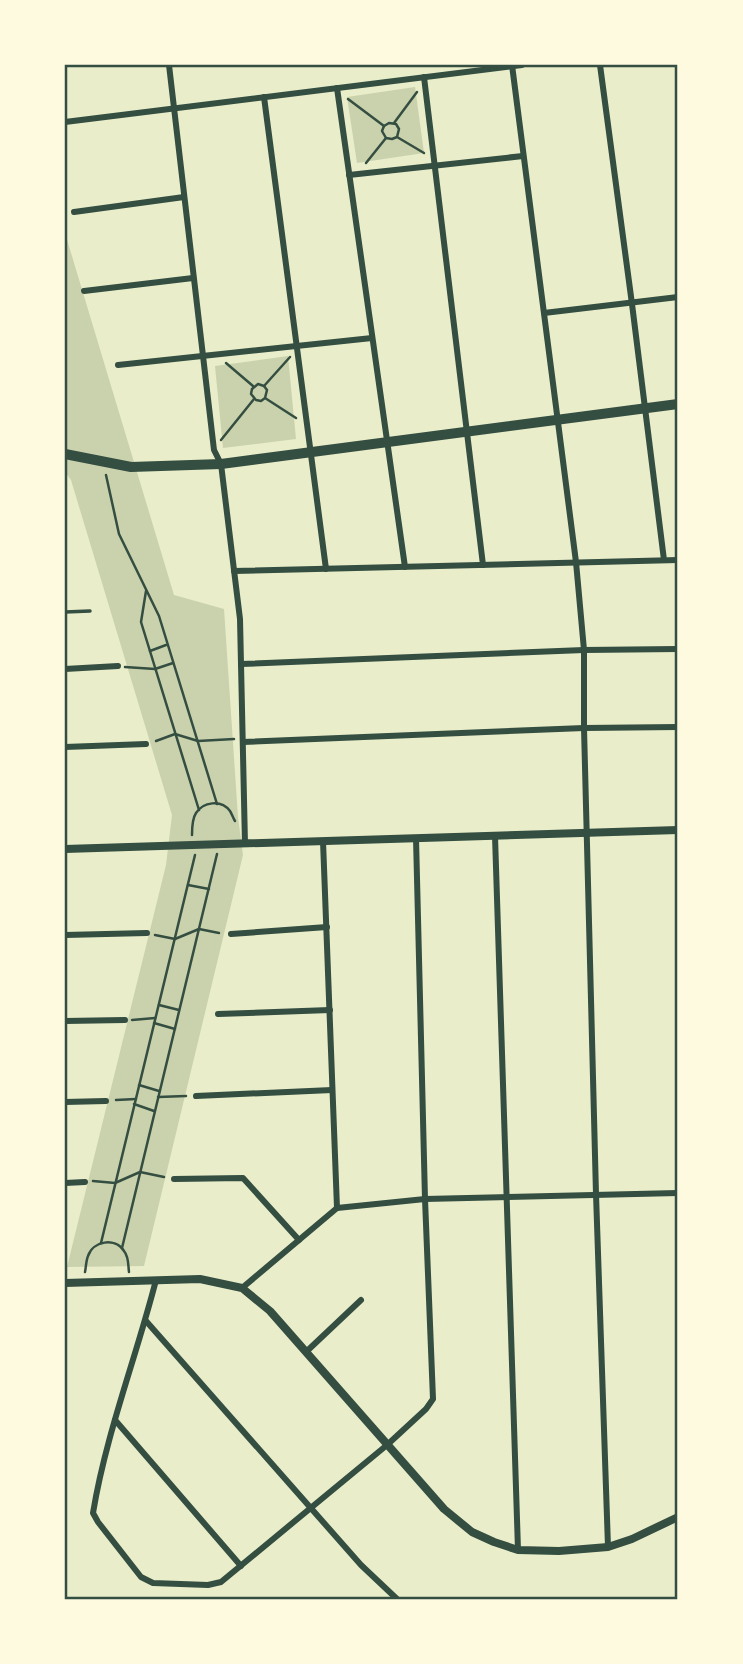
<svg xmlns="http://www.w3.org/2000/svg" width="743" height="1664" font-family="Raleway,sans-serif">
<rect width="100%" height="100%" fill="#e9edc9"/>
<!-- green -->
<g fill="#cad2ad">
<polygon points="415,87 424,153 357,163 347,97"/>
<polygon points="65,233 174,595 224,609 238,817 243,855 144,1266 67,1267 166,865 172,815 71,480 65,472"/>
<polygon points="288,356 296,439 223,448 215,366"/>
</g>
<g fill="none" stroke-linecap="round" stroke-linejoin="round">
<!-- path -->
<g stroke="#344e41" stroke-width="2.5">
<polyline points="348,99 384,126"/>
<polyline points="394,123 417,92"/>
<polyline points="397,137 399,129 396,124 389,123 384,126 382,131 386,138 392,139 397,137 424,153"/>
<polyline points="366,163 386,138"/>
<polyline points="226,363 253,386"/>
<polyline points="264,386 290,357"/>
<polyline points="265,398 267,390 264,386 258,384 252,389 251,394 256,400 261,401 265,398 296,418"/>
<polyline points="221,440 254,399"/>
<polyline points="106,475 119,534 159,616 217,804"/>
<polyline points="146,591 141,622 199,810"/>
<polyline points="150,651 166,645"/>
<polyline points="125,667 155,669 173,663"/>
<polyline points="156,741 175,734 198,741 234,739"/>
<path d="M 192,835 C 192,828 192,819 196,813 C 203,802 221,799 230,811 C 232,814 233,818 235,821"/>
<polyline points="188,885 209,889"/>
<polyline points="155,935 175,939 199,929 219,933"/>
<polyline points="159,1005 179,1010"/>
<polyline points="132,1020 155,1018"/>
<polyline points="154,1023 175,1029"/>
<polyline points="139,1085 159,1091"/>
<polyline points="158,1097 186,1096"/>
<polyline points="116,1100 136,1099"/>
<polyline points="134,1104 154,1111"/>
<polyline points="93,1181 115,1183 140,1172 164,1177"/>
<polyline points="101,1243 195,855"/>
<polyline points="122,1248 217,854"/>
<path d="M 85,1272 C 86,1267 86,1261 88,1256 C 93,1241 115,1237 124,1251 C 129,1257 128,1265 129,1272"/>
</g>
<!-- service -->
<polyline stroke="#344e41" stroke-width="3.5" points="65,612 90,611"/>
<!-- minor -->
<g stroke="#344e41" stroke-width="6">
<polyline points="169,65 214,450 221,464 240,619 245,844"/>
<polyline points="512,65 576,562 584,650 584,728 596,1194 608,1547"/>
<polyline points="600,65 632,304 664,560"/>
<polyline points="424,77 483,565"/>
<polyline points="337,88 405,567"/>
<polyline points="264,97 326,569"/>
<polyline points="65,122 522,65"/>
<polyline points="349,175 523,156"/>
<polyline points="74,212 184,197"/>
<polyline points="84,291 193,278"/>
<polyline points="544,313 678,297"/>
<polyline points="118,365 372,338"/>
<polyline points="234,571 678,560"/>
<polyline points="241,664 584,650 678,649"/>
<polyline points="65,669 118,666"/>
<polyline points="243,742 584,728 678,727"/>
<polyline points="65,747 146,744"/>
<polyline points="495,836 518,1550"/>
<polyline points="323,841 337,1208"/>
<polyline points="231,934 327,927"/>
<polyline points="65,935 147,933"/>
<polyline points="218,1014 330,1010"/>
<polyline points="65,1021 125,1020"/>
<polyline points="196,1096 332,1090"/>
<polyline points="65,1102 106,1101"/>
<polyline points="174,1179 243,1178 299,1240"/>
<polyline points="65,1183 85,1182"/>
<path d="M 156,1280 C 136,1358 106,1434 93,1513 L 98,1522 L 141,1577 L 153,1583 L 208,1585 L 221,1582 L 387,1445 L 426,1409 L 433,1399 L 425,1199 L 416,838"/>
<polyline points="242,1288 337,1208 425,1199 678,1193"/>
<polyline points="146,1321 361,1565 397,1599"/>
<polyline points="307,1351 361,1300"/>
<polyline points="115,1420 241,1566"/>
</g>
<!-- tertiary -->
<g stroke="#344e41" stroke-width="8">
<polyline points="65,849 678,830"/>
<polyline points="65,1283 200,1279 242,1288 270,1311 444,1509 472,1532 494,1542 518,1550 559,1551 608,1547 632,1539 678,1517"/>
</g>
<!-- primary -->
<polyline stroke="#344e41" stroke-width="10" points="65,454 131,467 221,464 678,404"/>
</g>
<!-- border -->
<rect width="743" height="1664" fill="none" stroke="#fefae0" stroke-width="133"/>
<rect x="66" y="66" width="610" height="1532" fill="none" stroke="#344e41" stroke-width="2.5"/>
</svg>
